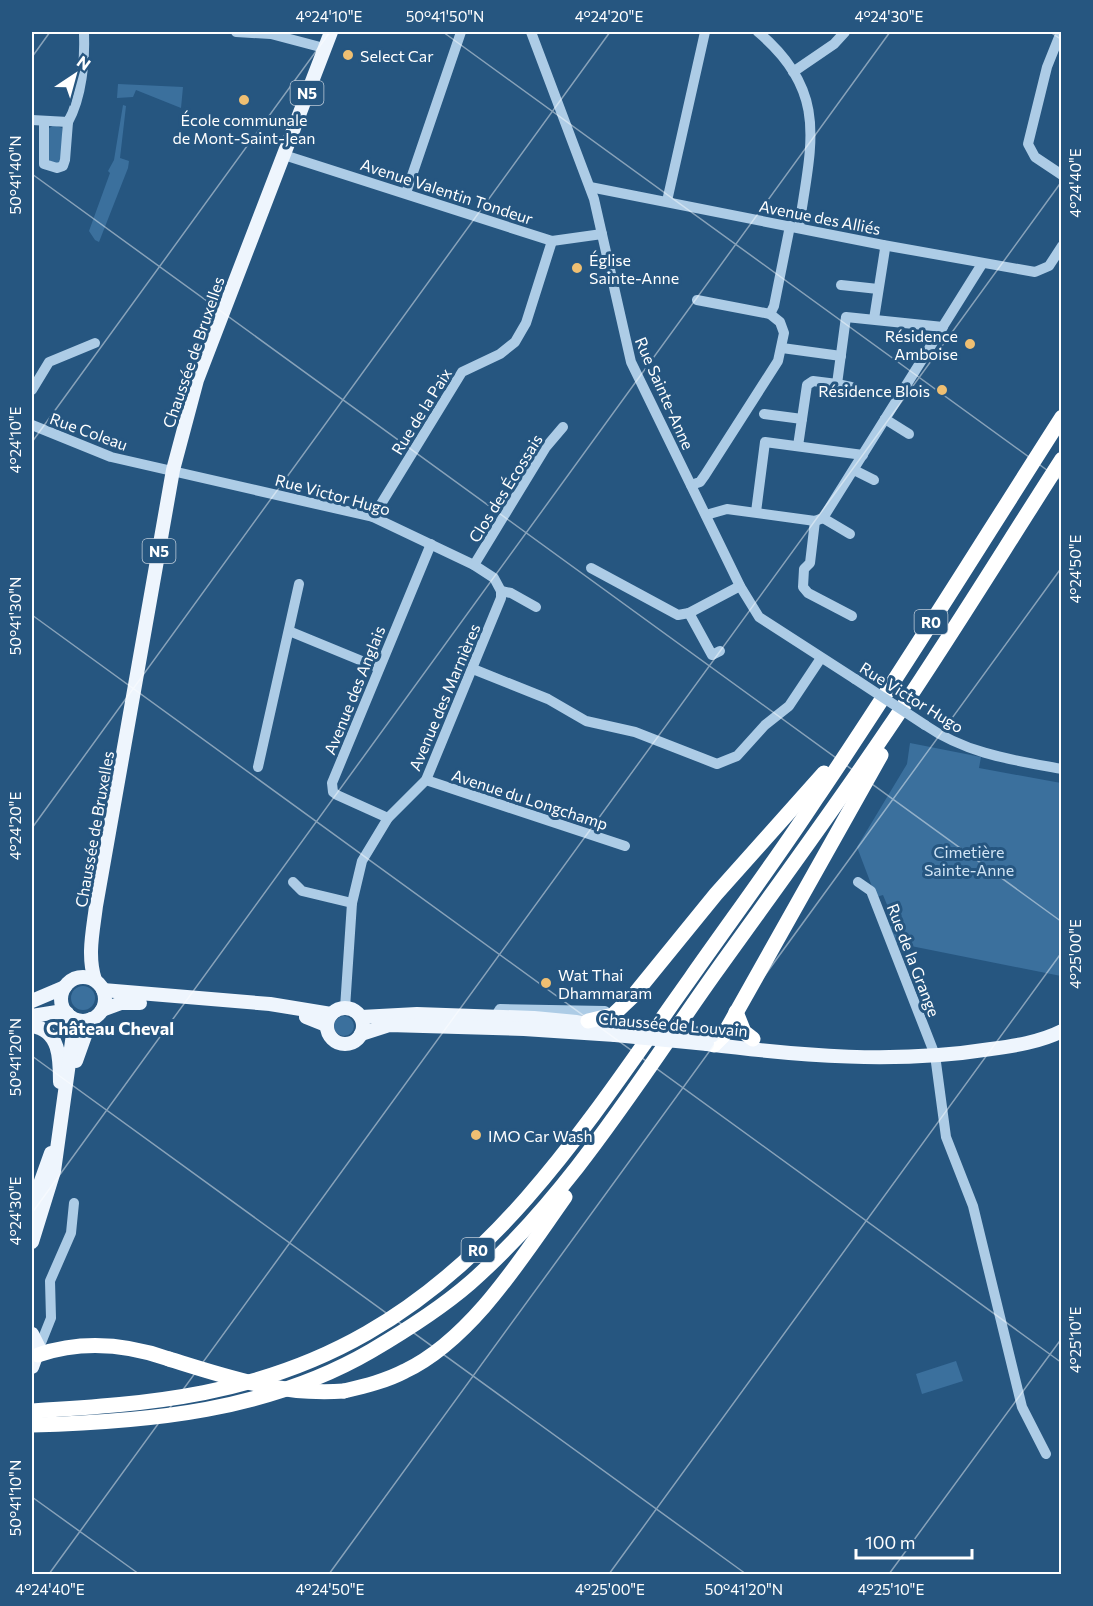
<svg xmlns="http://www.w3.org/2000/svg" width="1093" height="1606" font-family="Commissioner,sans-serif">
<rect width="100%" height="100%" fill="#265680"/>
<!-- green -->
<g fill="#3b709d">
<polygon points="118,84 183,87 181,108 136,90 133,97 117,98"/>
<polygon points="123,105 126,106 120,158 129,161 128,168 99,242 95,240 89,231 110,173 108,171 114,160"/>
<polygon points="54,125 62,128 62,160 59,164 48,162 48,129"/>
<polygon points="910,743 981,757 979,768 1061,783 1061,976 896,943 889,927 895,924 883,895 876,897 857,847 907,764"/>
<circle cx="83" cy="998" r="12"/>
<circle cx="344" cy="1026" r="10"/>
<polygon points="956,1361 963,1381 922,1394 916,1374"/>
</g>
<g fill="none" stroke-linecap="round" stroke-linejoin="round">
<!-- minor -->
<g stroke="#adcce6" stroke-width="10">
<polyline points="236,32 271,34 324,48"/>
<polyline points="531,32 594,199 631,362 740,586 759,617 855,679"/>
<path d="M 758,32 C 831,93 810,147 799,228"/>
<polyline points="1061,32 1047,67 1028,144 1035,157 1062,175"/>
<polyline points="793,72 834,44 845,32"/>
<path d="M 32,120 L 68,122 C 82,97 85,60 84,32"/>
<polyline points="44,121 44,164 57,168 63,166 65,160 68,122"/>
<polyline points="284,155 552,241 602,234"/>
<polyline points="590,187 883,245 1035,272 1049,266 1062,246"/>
<polyline points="406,193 461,32"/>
<polyline points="667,201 705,32"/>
<polyline points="841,285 878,289"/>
<polyline points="770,314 774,306 790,226"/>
<polyline points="874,319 885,249 883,245"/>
<polyline points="782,348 841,356"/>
<polyline points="837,384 851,387"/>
<polyline points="32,390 49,362 95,343"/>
<polyline points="764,414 802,419"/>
<polyline points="885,419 909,434"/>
<polyline points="32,425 111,457 373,517 474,565 494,578 501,591"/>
<polyline points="798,446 807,385 813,381 837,384 846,317 943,327"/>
<polyline points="854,470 874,480"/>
<polyline points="691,485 700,482 705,475 778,361 784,333 780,322 770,314 697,300"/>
<polyline points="756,512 765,442 863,455"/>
<polyline points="706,515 727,509 815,521 823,518 982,264"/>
<polyline points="373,517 462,372 500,354 515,342 526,323 552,241"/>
<polyline points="823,518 850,534"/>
<polyline points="815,521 810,563 804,569 803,587 808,593 852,616"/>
<polyline points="474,565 546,447 563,427"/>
<polyline points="591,568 678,615 689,613 740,586"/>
<polyline points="501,591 511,593 536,607"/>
<polyline points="689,613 712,655 720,651"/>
<polyline points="289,631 379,668"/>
<polyline points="473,669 548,699 586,721 635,732 717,764 737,756 765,725 789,706 821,658"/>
<path d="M 925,725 C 967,754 1013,760 1062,769"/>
<polyline points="258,767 299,584"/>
<polyline points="426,780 625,846"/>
<polyline points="388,818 337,795 333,792 332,783 431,544"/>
<polyline points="293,882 302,891 352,903"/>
<polyline points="858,882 871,891 935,1055 946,1137 973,1206 1022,1407 1046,1454"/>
<polyline points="345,1008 352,903 362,861 388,818 426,780 501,598 501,591"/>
<polyline points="495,1017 500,1009 605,1011"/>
<polyline points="39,1348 51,1318 50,1281 71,1233 74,1203"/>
</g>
<!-- major -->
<g stroke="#eef5fd" stroke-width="14">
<circle cx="83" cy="999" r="22"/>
<path d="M 95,980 C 87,956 93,931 96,906 L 173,470 L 197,380 L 331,32"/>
<polyline points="103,990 270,1004 331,1014"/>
<polyline points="32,1001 65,987"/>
<circle cx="345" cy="1026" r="18"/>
<polyline points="102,1010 121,1003 140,1003"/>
<polyline points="32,1016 57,1012 67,1013"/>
<polyline points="306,1017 326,1025"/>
<polyline points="361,1017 417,1014 534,1018 619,1026"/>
<path d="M 32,1026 C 60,1030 60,1059 60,1082"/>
<polyline points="361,1034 389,1025 524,1029 615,1035"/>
<path d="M 707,1044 C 801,1056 896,1064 991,1049 C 1014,1046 1040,1042 1062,1031"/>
<polyline points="76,1061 91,1019"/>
<polyline points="32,1206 51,1153"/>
<polyline points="32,1242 54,1171 73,1034 71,1017"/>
<polyline points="32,1334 39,1348 32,1367"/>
</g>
<!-- highway -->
<g stroke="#fff" stroke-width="15">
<polyline points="736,1012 744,1032 753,1039"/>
<polyline points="588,1021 613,1015 633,996 716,894 824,773"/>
<polyline points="714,1045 723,1036 881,755"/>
<path d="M 38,1355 C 82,1340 126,1344 169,1359"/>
<path d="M 344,1391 C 365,1386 386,1381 405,1371 C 472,1339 523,1256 565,1197"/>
<path d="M 32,1411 C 152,1404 259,1395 367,1333 C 509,1252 597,1109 690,979 C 732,919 776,860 816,799 C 901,674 980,545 1062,417"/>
<path d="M 32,1425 C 148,1422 268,1411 371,1351 C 405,1331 440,1309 470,1283 C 569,1196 639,1080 715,973 C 773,892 832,812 888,729 C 948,641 1004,549 1062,459"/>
</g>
<!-- minor-bridge -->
<polyline stroke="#adcce6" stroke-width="10" points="855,679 925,725"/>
<!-- major-bridge -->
<g stroke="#eef5fd" stroke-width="14">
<polyline points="619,1026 713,1035"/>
<polyline points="615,1035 707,1044"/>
</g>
<!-- highway-bridge -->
<path stroke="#fff" stroke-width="15" d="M 169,1359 C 227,1377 282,1396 344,1391"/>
</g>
<!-- ticks -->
<path fill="none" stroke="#fff" stroke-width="1.5" stroke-opacity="0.45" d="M 443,32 L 1062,481M 1050,32 L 1062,40M 32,57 L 50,32M 32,174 L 1062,922M 32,442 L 330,32M 32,615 L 1062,1363M 32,828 L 610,32M 32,1056 L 746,1574M 32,1213 L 890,32M 32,1497 L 139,1574M 49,1574 L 1062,181M 329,1574 L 1062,567M 609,1574 L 1062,952M 889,1574 L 1062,1338"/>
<!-- markers -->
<g fill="#efbf72" stroke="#265680" stroke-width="2">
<circle cx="348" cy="55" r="6"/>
<circle cx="244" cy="100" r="6"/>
<circle cx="577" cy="268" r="6"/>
<circle cx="970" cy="344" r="6"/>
<circle cx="942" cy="390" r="6"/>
<circle cx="546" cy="983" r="6"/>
<circle cx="476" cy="1135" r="6"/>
</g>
<g text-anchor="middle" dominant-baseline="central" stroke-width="6" stroke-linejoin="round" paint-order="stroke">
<!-- shield labels -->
<g fill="#265680" stroke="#beccd9" stroke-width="1.5">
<rect x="290.5" y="81" width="33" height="24" rx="4.5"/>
<rect x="142.5" y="539" width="33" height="24" rx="4.5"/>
<rect x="914.5" y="610" width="33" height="24" rx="4.5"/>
<rect x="461.5" y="1238" width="33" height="24" rx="4.5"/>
</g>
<g font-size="15" font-weight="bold" fill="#fff">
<text x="307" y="93">N5</text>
<text x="159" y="551">N5</text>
<text x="931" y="622">R0</text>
<text x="478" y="1250">R0</text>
</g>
<!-- poi labels -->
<g font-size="16" fill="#fff" stroke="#265680" text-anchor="start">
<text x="360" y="55">Select Car</text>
<text x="244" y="119" text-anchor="middle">École communale<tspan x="244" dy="18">de Mont-Saint-Jean</tspan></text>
<text x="589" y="259">Église<tspan x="589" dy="18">Sainte-Anne</tspan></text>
<text x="958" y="335" text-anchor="end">Résidence<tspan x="958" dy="18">Amboise</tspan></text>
<text x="930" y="390" text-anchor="end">Résidence Blois</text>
<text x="558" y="974">Wat Thai<tspan x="558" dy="18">Dhammaram</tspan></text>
<text x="488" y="1135">IMO Car Wash</text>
</g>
<!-- street labels -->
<g font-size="16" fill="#fff" stroke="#265680">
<text transform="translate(447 191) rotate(18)">Avenue Valentin Tondeur</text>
<text transform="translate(820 217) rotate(11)">Avenue des Alliés</text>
<text transform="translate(193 352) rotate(-71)">Chaussée de Bruxelles</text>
<text transform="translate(665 393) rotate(66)">Rue Sainte-Anne</text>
<text transform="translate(421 411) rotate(-58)">Rue de la Paix</text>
<text transform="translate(89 431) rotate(20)">Rue Coleau</text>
<text transform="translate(505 488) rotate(-58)">Clos des Écossais</text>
<text transform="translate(333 494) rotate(15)">Rue Victor Hugo</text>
<text transform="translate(354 690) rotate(-68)">Avenue des Anglais</text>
<text transform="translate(444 697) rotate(-67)">Avenue des Marnières</text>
<text transform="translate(912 697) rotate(32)">Rue Victor Hugo</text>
<text transform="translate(530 799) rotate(18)">Avenue du Longchamp</text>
<text transform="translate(94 829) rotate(-80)">Chaussée de Bruxelles</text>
<text transform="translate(914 960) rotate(69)">Rue de la Grange</text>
<text transform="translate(673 1024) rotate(5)">Chaussée de Louvain</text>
</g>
<!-- park labels -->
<g font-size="16" fill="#d0e4f5" stroke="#265680">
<text x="969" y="851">Cimetière<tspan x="969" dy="18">Sainte-Anne</tspan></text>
</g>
<!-- neighbourhood labels -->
<g font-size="18" font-weight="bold" fill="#fff" stroke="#265680">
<text x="110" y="1028">Château Cheval</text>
</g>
</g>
<!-- border -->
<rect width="1093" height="1606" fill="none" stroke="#265680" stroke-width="66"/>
<!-- north arrow -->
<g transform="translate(75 75) rotate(36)" stroke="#265680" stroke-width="4.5" paint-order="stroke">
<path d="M0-4.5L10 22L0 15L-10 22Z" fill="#ffffff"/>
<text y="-9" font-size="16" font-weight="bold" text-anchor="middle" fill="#ffffff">N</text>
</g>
<!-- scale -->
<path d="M856 1549v9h116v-9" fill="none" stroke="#ffffff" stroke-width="3"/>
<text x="865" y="1549" font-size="18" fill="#ffffff" stroke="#265680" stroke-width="4.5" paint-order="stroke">100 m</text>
<rect x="33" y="33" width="1027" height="1540" fill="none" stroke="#fff" stroke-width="2"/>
<g font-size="15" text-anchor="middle" fill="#fff">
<text x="329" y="22">4°24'10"E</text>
<text x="445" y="22">50°41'50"N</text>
<text x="609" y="22">4°24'20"E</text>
<text x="889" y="22">4°24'30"E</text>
<text transform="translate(16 175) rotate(-90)" y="5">50°41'40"N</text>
<text transform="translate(1076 183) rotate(-90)" y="5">4°24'40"E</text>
<text transform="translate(16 440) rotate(-90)" y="5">4°24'10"E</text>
<text transform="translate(1076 569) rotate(-90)" y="5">4°24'50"E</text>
<text transform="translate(16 616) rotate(-90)" y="5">50°41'30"N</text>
<text transform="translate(16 826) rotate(-90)" y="5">4°24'20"E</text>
<text transform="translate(1076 954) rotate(-90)" y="5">4°25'00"E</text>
<text transform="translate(16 1057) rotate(-90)" y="5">50°41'20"N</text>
<text transform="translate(16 1211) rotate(-90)" y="5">4°24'30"E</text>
<text transform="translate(1076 1340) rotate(-90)" y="5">4°25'10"E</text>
<text transform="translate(16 1498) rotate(-90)" y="5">50°41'10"N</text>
<text x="50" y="1595">4°24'40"E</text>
<text x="330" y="1595">4°24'50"E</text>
<text x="610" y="1595">4°25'00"E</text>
<text x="744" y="1595">50°41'20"N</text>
<text x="891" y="1595">4°25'10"E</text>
</g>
</svg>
